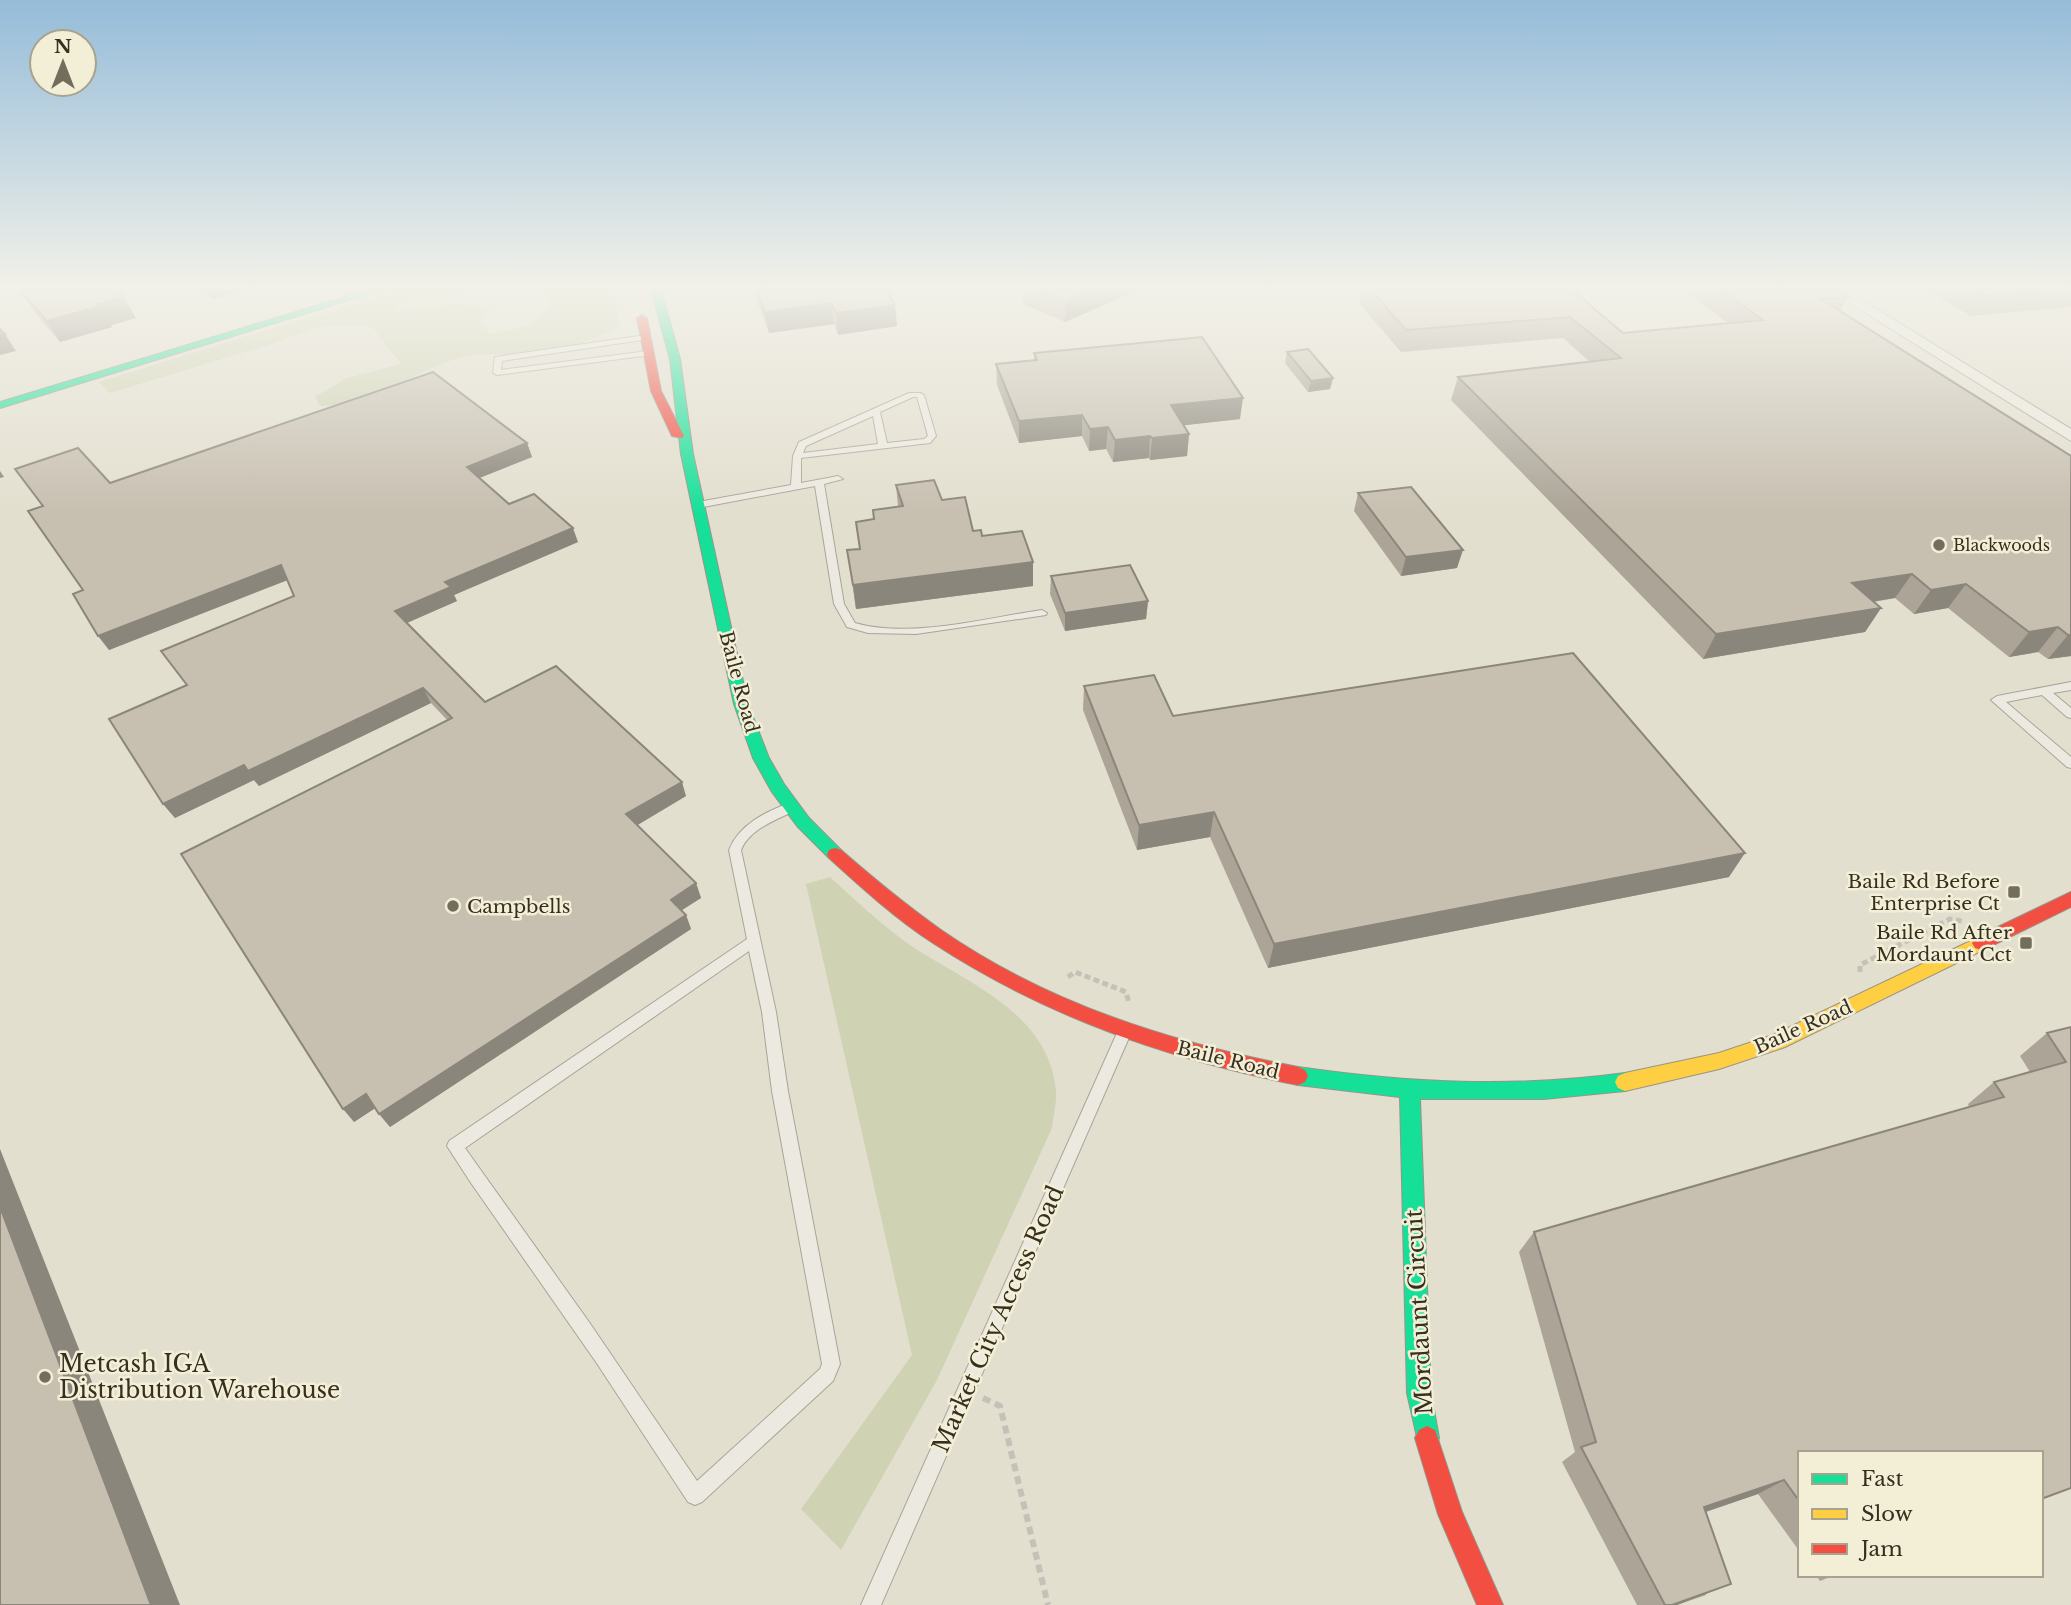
<svg xmlns="http://www.w3.org/2000/svg" width="2071" height="1605" font-family="'Libre Baskerville',serif">
<rect width="100%" height="100%" fill="#e3dfcf"/>
<!-- green -->
<g fill="#cfd3b3">
<path d="M 399,289 L 493,289 C 461,300 428,296 396,307 L 399,312 C 426,305 462,301 490,307 L 487,314 L 480,322 L 490,334 C 512,330 539,326 550,306 L 542,289 L 609,289 L 615,295 L 620,326 C 585,347 542,353 502,354 C 485,355 471,354 455,359 C 407,375 373,405 320,406 L 315,397 L 347,378 L 401,364 L 373,328 L 358,325 L 318,327 L 275,343 L 110,393 L 99,382 Z"/>
<path d="M 830,877 C 855,900 880,923 907,943 C 964,982 1049,1011 1056,1091 C 1057,1103 1053,1116 1052,1128 L 937,1380 L 841,1550 L 801,1509 L 912,1355 L 806,884 Z"/>
</g>
<g fill="none" stroke-linecap="round" stroke-linejoin="round">
<!-- lane casing -->
<g stroke="#a9a498" stroke-width="2">
<g id="lane">
<polygon points="646,335 650,337 649,339 502,361 501,370 648,351 652,353 651,355 497,375 493,373 495,357"/>
<path d="M 909,393 L 920,393 L 924,395 L 936,436 L 930,443 L 801,458 L 801,483 L 838,476 L 843,479 L 824,484 L 844,604 L 855,623 C 911,639 985,618 1042,610 L 1047,613 L 1046,615 L 916,634 L 868,633 L 847,627 L 834,604 L 815,486 L 698,508 L 693,505 L 698,502 L 791,485 L 793,456 L 799,442 ZM 913,397 L 917,397 L 928,436 L 924,439 L 887,443 L 880,412 ZM 873,416 L 878,444 L 803,453 L 806,446 Z"/>
<polygon points="2071,682 2071,690 2053,693 2071,708 2071,718 2067,717 2042,695 2006,702 2071,757 2071,768 2067,767 1991,700 1997,696"/>
<path d="M 792,802 L 796,804 L 798,807 L 796,810 C 777,820 750,828 741,850 L 776,1012 L 788,1091 L 840,1364 L 833,1381 L 702,1502 L 695,1505 L 688,1502 L 596,1362 L 471,1183 L 447,1146 L 449,1141 L 747,939 L 729,850 C 739,824 767,811 792,802 ZM 749,951 L 762,1012 L 772,1091 L 822,1364 L 820,1369 L 697,1481 L 589,1322 L 465,1148 Z"/>
<polygon points="1124,1027 1129,1029 1131,1033 881,1605 861,1605 1117,1033 1119,1029"/>
</g>
</g>
<!-- street casing -->
<g stroke="#a9a498" stroke-width="2">
<polygon id="street" points="1827,289 1844,289 2071,429 2071,441"/>
</g>
<!-- fast casing -->
<g stroke="#989488" stroke-width="2">
<g id="fast">
<polygon points="371,289 385,289 0,408 0,402"/>
<polygon points="651,289 661,289 680,359 693,454 748,704 769,758 784,784 809,818 841,850 843,854 841,858 829,858 797,826 772,792 753,758 734,704 681,454 670,359"/>
<path d="M 1298,1067 C 1408,1083 1515,1088 1625,1073 L 1632,1076 L 1635,1082 L 1632,1088 L 1625,1091 L 1544,1099 L 1420,1099 L 1431,1393 L 1439,1438 L 1435,1446 L 1427,1450 L 1419,1446 L 1407,1393 L 1400,1097 L 1298,1085 L 1291,1082 L 1288,1076 L 1291,1070 Z"/>
</g>
</g>
<!-- slow casing -->
<g stroke="#989488" stroke-width="2">
<polygon id="slow" points="1981,936 1987,938 1990,943 1987,948 1785,1047 1719,1069 1625,1091 1618,1088 1615,1082 1618,1076 1625,1073 1719,1053 1773,1035"/>
</g>
<!-- jam casing -->
<g stroke="#989488" stroke-width="2">
<g id="jam">
<polygon points="642,315 647,318 661,391 684,436 682,438 672,436 651,391 637,318"/>
<path d="M 835,848 L 841,850 C 873,878 906,905 941,930 C 1048,1004 1172,1043 1298,1067 L 1305,1070 L 1308,1076 L 1305,1082 L 1298,1085 C 1167,1059 1045,1016 933,943 C 895,918 862,888 829,858 L 827,854 L 829,850 Z"/>
<polygon points="2071,892 2071,907 1987,948 1981,950 1975,948 1972,943 1975,938"/>
<polygon points="1427,1426 1435,1430 1462,1512 1503,1605 1477,1605 1438,1514 1415,1438 1419,1430"/>
</g>
</g>
<!-- path-far2 -->
<polyline stroke="#c4c1b7" stroke-width="2.5" stroke-dasharray="3.5 2.5" stroke-linecap="butt" points="624,289 628,306"/>
<!-- path-far1 -->
<g stroke="#c4c1b7" stroke-width="5" stroke-dasharray="6 3.5" stroke-linecap="butt">
<polyline points="1860,972 1860,965 1950,919 1962,921"/>
<polyline points="1068,977 1075,972 1126,992 1129,1003"/>
</g>
<!-- path -->
<polyline stroke="#c4c1b7" stroke-width="6" stroke-dasharray="8 5" stroke-linecap="butt" points="983,1398 1000,1406 1048,1605"/>
<!-- lane -->
<use href="#lane" fill="#eceae0" fill-rule="evenodd"/>
<!-- street -->
<use href="#street" fill="#eceae0" fill-rule="evenodd"/>
<!-- fast -->
<use href="#fast" fill="#16e098" fill-rule="evenodd"/>
<!-- slow -->
<use href="#slow" fill="#ffcf43" fill-rule="evenodd"/>
<!-- jam -->
<use href="#jam" fill="#f24e42" fill-rule="evenodd"/>
</g>
<!-- wall -->
<g fill="#aba497">
<polygon points="20,289 115,289 136,318 111,325 112,327 60,342 35,313"/>
<polygon points="200,289 249,289 212,299"/>
<polygon points="753,289 886,289 895,305 897,326 838,335 834,324 769,333"/>
<polygon points="1023,289 1140,289 1065,322 1023,304"/>
<polygon points="1361,289 1571,289 1623,333 1728,323 1683,289 1836,289 1848,297 1840,311 2071,456 2071,656 2048,659 2038,652 2009,657 1948,608 1914,614 1895,598 1874,602 1881,608 1865,632 1703,659 1451,400 1458,377 1590,362 1563,338 1401,352 1359,303"/>
<polygon points="1926,289 2071,289 2071,307 1971,316"/>
<polygon points="1287,352 1333,378 1330,389 1308,392 1285,363"/>
<polygon points="1034,353 1240,419 1184,425 1189,434 1187,456 1150,460 1149,458 1113,462 1106,449 1089,451 1082,436 1019,443 997,385 996,364 1034,360"/>
<polygon points="527,443 532,457 479,478 509,504 578,542 454,595 457,601 407,623 485,702 686,796 637,825 696,883 701,898 681,910 686,915 691,929 390,1127 375,1108 354,1122 448,721 431,703 259,786 254,780 175,818 163,804 186,686 294,596 288,580 109,650 83,590 110,483"/>
<polygon points="896,485 942,500 973,531 1033,562 1033,586 856,609 847,550 860,549 874,519 898,506"/>
<polygon points="1358,493 1457,568 1401,576 1354,511"/>
<polygon points="1051,576 1148,601 1146,619 1065,631 1050,594"/>
<polygon points="1084,686 1173,716 1729,877 1268,968 1210,837 1137,850 1083,710"/>
<polygon points="2071,1027 2071,1488 1800,1453 1800,1552 1758,1494 1706,1512 1706,1595 1677,1605 1637,1605 1562,1462 1575,1452 1519,1252 1534,1232 1969,1107 1968,1104 1994,1082 2030,1072 2020,1056 2047,1033"/>
<polygon points="1816,1575 1835,1575 1820,1581"/>
</g>
<!-- shaded-wall -->
<g fill="#8b867b">
<polygon points="206,289 249,289 212,299"/>
<polygon points="1094,289 1140,289 1065,322 1066,301"/>
<polygon points="124,297 136,318 111,325 112,327 60,342 47,321"/>
<polygon points="831,303 834,324 769,333 765,312"/>
<polygon points="895,305 897,326 838,335 836,313"/>
<polygon points="5,334 16,351 0,355 0,335"/>
<polygon points="1333,378 1330,389 1308,392 1311,381"/>
<polygon points="1243,398 1240,419 1169,427 1171,405"/>
<polygon points="1082,415 1082,436 1019,443 1019,421"/>
<polygon points="1108,427 1106,449 1089,451 1090,429"/>
<polygon points="1189,434 1187,456 1150,460 1152,438"/>
<polygon points="1150,436 1149,458 1113,462 1115,440"/>
<polygon points="527,443 532,457 472,481 467,467"/>
<polygon points="0,471 4,477 0,478"/>
<polygon points="573,528 578,542 454,595 457,601 402,625 395,611 445,582"/>
<polygon points="1463,550 1457,568 1401,576 1406,557"/>
<polygon points="1033,562 1033,586 856,609 853,585"/>
<polygon points="281,565 290,579 109,650 98,636"/>
<polygon points="1912,574 1895,598 1836,607 1852,583"/>
<polygon points="1966,584 1948,608 1914,614 1931,590"/>
<polygon points="1148,601 1146,619 1065,631 1065,613"/>
<polygon points="1881,608 1865,632 1703,659 1716,634"/>
<polygon points="2058,627 2038,652 2009,657 2029,632"/>
<polygon points="2068,635 2071,635 2071,656 2048,659"/>
<polygon points="423,688 431,703 259,786 254,780 175,818 163,804 244,765"/>
<polygon points="682,782 686,796 631,829 626,814"/>
<polygon points="1214,812 1210,837 1137,850 1139,825"/>
<polygon points="1745,853 1729,877 1268,968 1274,944"/>
<polygon points="696,883 701,898 676,914 671,900"/>
<polygon points="686,915 691,929 390,1127 379,1114"/>
<polygon points="366,1094 377,1107 354,1122 343,1109"/>
<polygon points="0,1149 180,1605 151,1605 0,1207"/>
<polygon points="1784,1480 1758,1494 1681,1520 1704,1507"/>
<polygon points="1731,1584 1677,1605 1672,1605"/>
</g>
<!-- building -->
<g fill="#c7bfb0" stroke="#8b867b" stroke-width="2">
<polygon points="25,289 115,289 124,297 98,304 100,306 47,321 22,293 27,291"/>
<polygon points="757,289 886,289 895,305 836,313 831,303 765,312"/>
<polygon points="1038,289 1094,289 1066,301"/>
<polygon points="1370,289 1571,289 1623,333 1763,320 1720,289 1836,289 1848,297 1821,299 2071,456 2071,635 2068,635 2058,627 2029,632 1966,584 1931,590 1912,574 1852,583 1881,608 1716,634 1458,377 1621,358 1570,317 1406,330"/>
<polygon points="1974,289 2055,289 1984,295"/>
<polygon points="0,329 5,334 0,335"/>
<polygon points="1202,337 1243,398 1171,405 1189,434 1152,438 1150,436 1115,440 1108,427 1090,429 1082,415 1019,421 996,364 1037,360 1034,353"/>
<polygon points="1308,349 1333,378 1311,381 1287,352"/>
<polygon points="433,372 527,443 467,467 509,504 534,494 573,528 445,582 451,587 395,611 485,702 556,666 682,782 626,814 696,883 671,900 686,915 379,1114 366,1094 343,1109 181,854 452,718 423,688 248,771 244,765 163,804 109,719 187,685 161,651 294,596 281,565 98,636 73,594 83,590 28,511 43,506 15,469 78,448 110,483"/>
<polygon points="934,480 942,500 965,497 973,531 981,530 982,536 1022,531 1033,562 853,585 847,550 860,549 856,522 874,519 873,510 903,506 896,485"/>
<polygon points="1411,487 1463,550 1406,557 1358,493"/>
<polygon points="1130,565 1148,601 1065,613 1051,576"/>
<polygon points="1573,653 1745,853 1274,944 1214,812 1139,825 1084,686 1154,675 1173,716"/>
<polygon points="2071,1027 2071,1488 2041,1499 2041,1453 1800,1453 1800,1502 1784,1480 1704,1507 1731,1584 1672,1605 1665,1605 1581,1447 1596,1442 1534,1232 2004,1097 1994,1082 2066,1062 2047,1033"/>
<polygon points="0,1207 151,1605 0,1605"/>
</g>
<!-- sky -->
<linearGradient id="sky" x2="0" y2="1"><stop stop-color="#95bcd9"/><stop offset="0.56" stop-color="#f2f1e9"/><stop offset="1" stop-color="#f2f1e9" stop-opacity="0"/></linearGradient>
<rect width="2071" height="514" fill="url(#sky)"/>
<!-- markers -->
<g fill="#736d5d" stroke="#f3efd7" stroke-width="2.5">
<circle cx="1939" cy="545" r="7"/>
<rect x="2007" y="885" width="14" height="14" rx="3.5"/>
<circle cx="453" cy="906" r="7"/>
<rect x="2019" y="936" width="14" height="14" rx="3.5"/>
<circle cx="45" cy="1377" r="7"/>
</g>
<g text-anchor="middle" dominant-baseline="central" stroke-width="5" stroke-linejoin="round" paint-order="stroke">
<!-- far-poi labels -->
<g font-size="16" fill="#372f20" stroke="#f3efd7" text-anchor="start">
<text x="1953" y="545">Blackwoods</text>
</g>
<!-- street labels -->
<g font-size="19" fill="#372f20" stroke="#f3efd7">
<text transform="translate(739 682) rotate(75)">Baile Road</text>
<text transform="translate(1803 1027) rotate(-24)">Baile Road</text>
<text transform="translate(1228 1060) rotate(14)">Baile Road</text>
</g>
<!-- poi labels -->
<g font-size="19" fill="#372f20" stroke="#f3efd7" text-anchor="end">
<text x="2000" y="881">Baile Rd Before<tspan x="2000" dy="22">Enterprise Ct</tspan></text>
<text x="467" y="906" text-anchor="start">Campbells</text>
<text x="2012" y="932">Baile Rd After<tspan x="2012" dy="22">Mordaunt Cct</tspan></text>
</g>
<!-- near-street labels -->
<g font-size="23" fill="#372f20" stroke="#f3efd7">
<text transform="translate(1419 1312) rotate(-93)">Mordaunt Circuit</text>
<text transform="translate(998 1319) rotate(-66)">Market City Access Road</text>
</g>
<!-- near-poi labels -->
<g font-size="23" fill="#372f20" stroke="#f3efd7" text-anchor="start">
<text x="59" y="1364">Metcash IGA<tspan x="59" dy="26">Distribution Warehouse</tspan></text>
</g>
</g>
<!-- legend -->
<rect x="1798" y="1451" width="245" height="126" fill="#f3efd7" stroke="#a8a28e" stroke-width="2"/>
<rect x="1812" y="1474" width="35" height="10" fill="#16e098" stroke="#a8a28e" stroke-width="2"/>
<text x="1861" y="1486" font-size="21" fill="#372f20">Fast</text>
<rect x="1812" y="1509" width="35" height="10" fill="#ffcf43" stroke="#a8a28e" stroke-width="2"/>
<text x="1861" y="1521" font-size="21" fill="#372f20">Slow</text>
<rect x="1812" y="1544" width="35" height="10" fill="#f24e42" stroke="#a8a28e" stroke-width="2"/>
<text x="1861" y="1556" font-size="21" fill="#372f20">Jam</text>
<!-- north arrow -->
<g transform="translate(63 63)"><circle r="33" fill="#f3efd7" stroke="#a8a28e" stroke-width="2"/>
<path d="M0-5L12 26L0 18L-12 26Z" fill="#736d5d"/>
<text y="-10" font-size="19" font-weight="bold" text-anchor="middle" fill="#372f20">N</text>
</g>
</svg>
